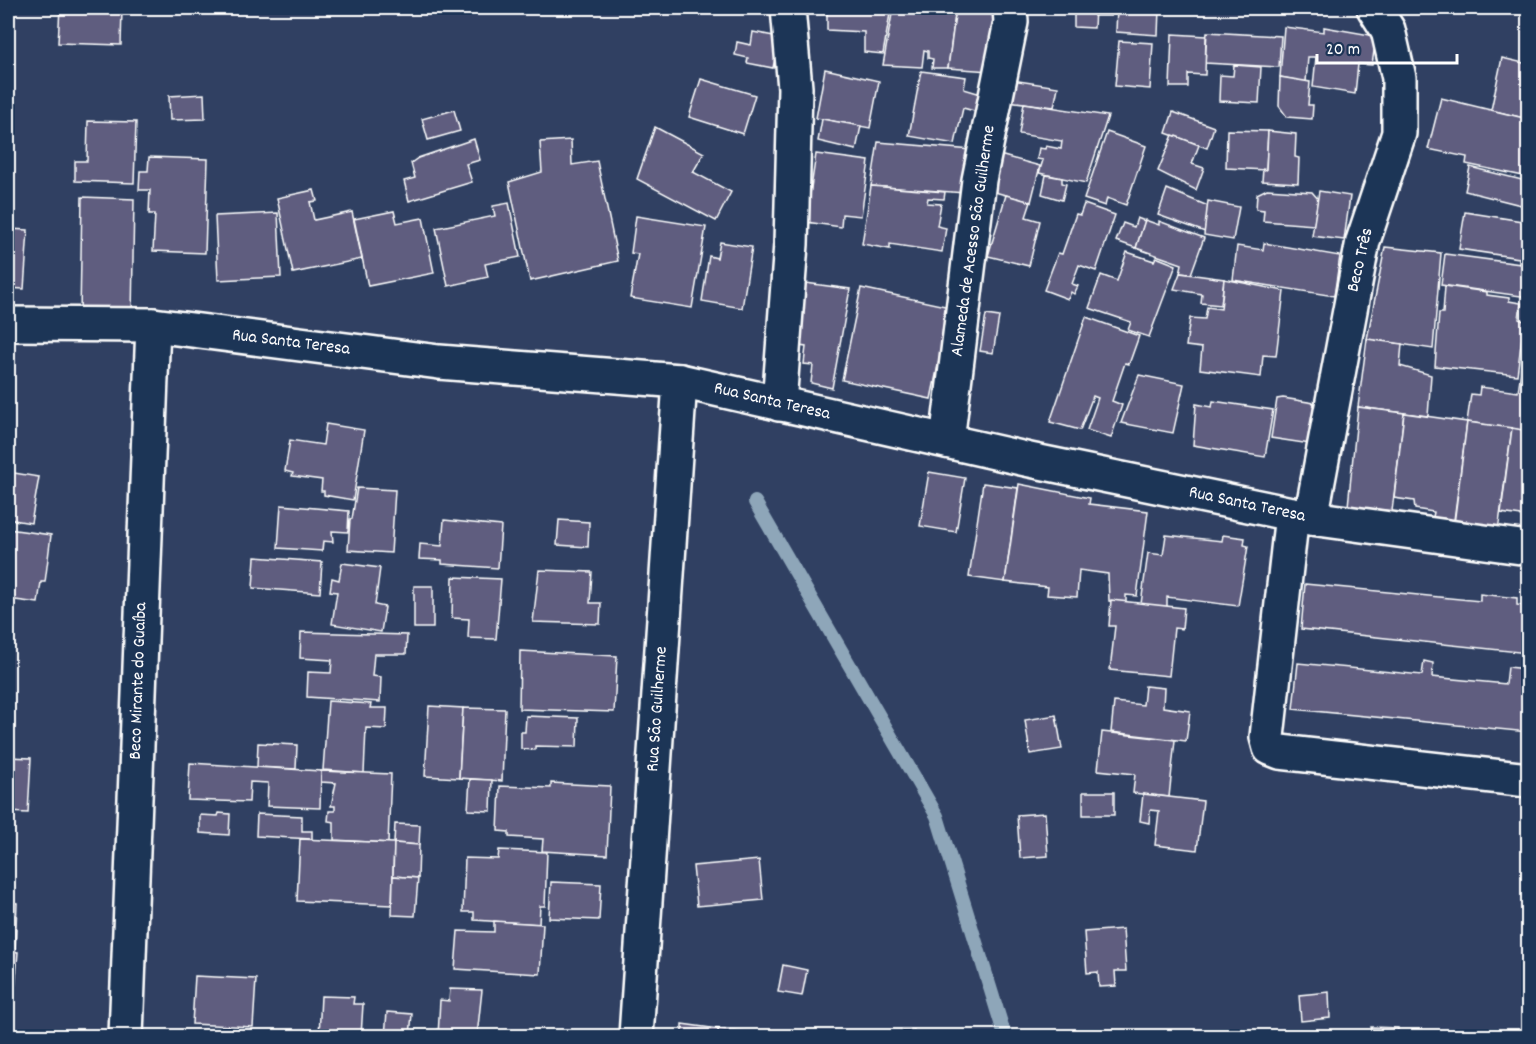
<svg xmlns="http://www.w3.org/2000/svg" width="1536" height="1044" font-family="Dekko,sans-serif">
<rect width="100%" height="100%" fill="#304062"/>
<filter id="ink" filterUnits="userSpaceOnUse"><feTurbulence type="fractalNoise" baseFrequency=".0167" numOctaves="2"/><feDisplacementMap in="SourceGraphic" scale="12" xChannelSelector="R" yChannelSelector="G"/><feConvolveMatrix kernelMatrix="1 2 1 2 8 2 1 2 1" color-interpolation-filters="sRGB"/></filter>
<g filter="url(#ink)">
<g fill="none" stroke-linecap="round" stroke-linejoin="round">
<!-- stream -->
<polyline stroke="#8ea6b9" stroke-width="14" points="755,502 937,816 1005,1036"/>
</g>
<!-- building -->
<g fill="#5e5d7f" stroke="#fff" stroke-width="1.5">
<polygon points="60,8 122,8 121,45 58,43"/>
<polygon points="827,8 891,8 883,54 864,52 864,32 827,30"/>
<polygon points="893,8 956,8 948,68 932,68 933,59 928,58 928,51 924,50 922,67 883,65"/>
<polygon points="956,8 1000,8 990,71 948,68"/>
<polygon points="1023,8 1095,8 1094,28 1074,27 1074,13 1028,12 1023,11"/>
<polygon points="1095,8 1117,8 1117,13 1111,13 1111,16 1094,16"/>
<polygon points="1117,8 1159,8 1158,35 1116,32"/>
<polygon points="1284,27 1324,32 1324,27 1376,36 1372,65 1358,64 1355,94 1313,87 1316,57 1308,57 1306,82 1280,77"/>
<polygon points="753,32 779,37 773,68 747,63 748,58 735,55 737,42 751,45"/>
<polygon points="1207,32 1281,36 1279,67 1205,63"/>
<polygon points="1172,34 1206,36 1205,75 1188,74 1188,87 1170,87"/>
<polygon points="1119,41 1153,43 1150,89 1115,86"/>
<polygon points="1502,58 1528,64 1528,119 1491,110"/>
<polygon points="1234,65 1261,67 1259,103 1219,101 1220,75 1233,76"/>
<polygon points="825,69 879,81 870,128 816,118"/>
<polygon points="921,71 966,77 964,89 981,94 978,112 963,108 955,144 909,136"/>
<polygon points="1280,77 1310,82 1308,105 1313,105 1312,119 1287,117 1279,106"/>
<polygon points="701,79 755,95 743,134 689,117"/>
<polygon points="1012,80 1058,87 1054,107 1008,101"/>
<polygon points="204,94 205,119 170,120 169,96"/>
<polygon points="1441,98 1528,119 1528,177 1466,164 1467,157 1428,149"/>
<polygon points="1024,103 1108,116 1086,183 1039,173 1043,160 1037,159 1039,148 1045,149 1046,146 1061,149 1062,141 1019,134"/>
<polygon points="454,110 460,131 428,140 422,119"/>
<polygon points="1173,112 1214,127 1207,148 1166,133"/>
<polygon points="822,119 861,126 856,150 818,141"/>
<polygon points="88,121 136,122 134,183 75,181 75,161 87,161"/>
<polygon points="655,127 704,153 693,172 731,192 716,221 637,179"/>
<polygon points="1227,130 1268,131 1266,170 1226,168"/>
<polygon points="1268,131 1296,134 1295,157 1299,158 1298,183 1262,181 1263,169 1266,170"/>
<polygon points="1107,132 1146,146 1126,205 1107,198 1105,206 1084,199"/>
<polygon points="1173,135 1199,145 1192,164 1204,168 1196,190 1158,171"/>
<polygon points="474,139 480,160 466,164 472,182 409,201 404,181 415,178 411,163 418,158"/>
<polygon points="571,140 572,165 597,161 618,261 530,281 509,182 542,172 540,142"/>
<polygon points="878,142 972,150 965,193 871,186"/>
<polygon points="816,154 869,161 861,216 842,214 841,227 806,222"/>
<polygon points="996,154 1040,166 1031,202 991,191"/>
<polygon points="149,157 208,159 205,253 153,251 155,214 149,214 150,190 139,190 140,171 148,171"/>
<polygon points="1470,167 1526,181 1521,205 1465,191"/>
<polygon points="1046,175 1062,178 1062,183 1066,184 1062,200 1042,194"/>
<polygon points="871,186 945,192 944,199 928,198 927,203 941,204 937,226 946,228 942,252 890,244 890,249 862,244"/>
<polygon points="1167,189 1208,206 1205,232 1158,215"/>
<polygon points="1267,189 1312,192 1318,199 1314,225 1263,221 1264,210 1256,209 1257,194"/>
<polygon points="1528,189 1528,222 1521,221"/>
<polygon points="314,190 317,201 310,202 314,220 352,212 362,259 293,273 277,198"/>
<polygon points="1319,191 1350,196 1344,240 1312,236"/>
<polygon points="1006,195 1031,202 1026,217 1040,221 1029,266 988,256"/>
<polygon points="82,197 134,199 132,315 80,315"/>
<polygon points="1208,201 1239,207 1233,240 1204,235"/>
<polygon points="509,203 520,257 485,264 488,277 448,286 436,228 495,216 493,206"/>
<polygon points="1084,204 1115,215 1096,271 1079,265 1072,284 1078,286 1074,294 1071,292 1068,299 1044,290 1058,253 1062,254 1076,214 1080,215"/>
<polygon points="394,211 397,223 423,218 434,273 368,286 354,219"/>
<polygon points="1465,212 1528,222 1528,265 1519,263 1519,258 1459,249"/>
<polygon points="278,213 281,277 218,280 215,216"/>
<polygon points="636,216 706,227 692,308 630,298 638,254 631,253"/>
<polygon points="1137,218 1145,221 1136,248 1116,241 1123,223 1134,227"/>
<polygon points="1145,220 1159,225 1159,221 1204,238 1191,274 1180,273 1182,264 1136,248"/>
<polygon points="8,229 28,230 24,289 8,288"/>
<polygon points="720,242 752,247 742,308 702,301 709,256 717,258"/>
<polygon points="1264,243 1340,256 1334,296 1233,280 1237,246 1263,250"/>
<polygon points="1385,247 1441,253 1433,349 1367,339"/>
<polygon points="1127,252 1154,261 1156,257 1176,265 1149,337 1128,330 1131,322 1089,308 1101,275 1117,281"/>
<polygon points="1445,254 1528,265 1528,297 1441,285"/>
<polygon points="1180,273 1224,279 1221,305 1201,303 1202,294 1174,289"/>
<polygon points="1224,279 1284,291 1276,356 1263,355 1261,377 1200,369 1202,348 1186,346 1190,318 1205,319 1207,307 1221,309"/>
<polygon points="798,282 850,289 832,388 811,383 813,365 804,364 806,347 793,345"/>
<polygon points="1445,286 1487,292 1487,295 1509,298 1509,301 1521,303 1519,319 1524,321 1517,375 1435,366 1439,313 1443,313"/>
<polygon points="861,288 950,307 931,399 842,380"/>
<polygon points="986,315 999,317 993,353 980,351"/>
<polygon points="1086,317 1139,336 1129,364 1125,363 1112,401 1122,405 1111,438 1087,430 1098,398 1093,396 1080,430 1050,422"/>
<polygon points="1367,339 1402,344 1400,366 1431,375 1428,416 1358,407"/>
<polygon points="1525,343 1528,343 1528,431 1467,422 1471,394 1479,395 1480,387 1518,392"/>
<polygon points="1139,375 1184,384 1173,433 1121,423"/>
<polygon points="1283,398 1314,403 1310,444 1271,438 1277,399"/>
<polygon points="1213,401 1273,410 1265,457 1193,445 1196,404 1212,407"/>
<polygon points="1358,407 1404,413 1392,511 1348,506"/>
<polygon points="1404,413 1467,422 1454,520 1433,517 1434,512 1415,509 1414,501 1394,498"/>
<polygon points="1467,422 1512,428 1498,531 1454,524"/>
<polygon points="326,424 364,430 353,500 324,495 324,491 321,491 322,480 292,476 293,473 285,471 290,440 323,445"/>
<polygon points="1512,428 1528,431 1528,517 1501,513"/>
<polygon points="8,472 39,477 31,523 8,519"/>
<polygon points="929,472 965,478 956,532 920,526"/>
<polygon points="983,483 1018,488 1005,582 969,577"/>
<polygon points="1019,484 1090,498 1089,504 1148,511 1137,596 1126,595 1126,603 1109,601 1108,574 1079,570 1077,597 1047,595 1048,587 1005,582"/>
<polygon points="357,488 395,490 391,553 348,550 350,519 352,519"/>
<polygon points="281,505 349,511 348,532 332,531 333,542 323,541 322,551 278,548"/>
<polygon points="444,520 501,526 498,568 442,564 442,560 419,559 420,544 442,546"/>
<polygon points="559,520 589,522 588,547 557,545"/>
<polygon points="8,529 51,535 45,582 41,582 38,603 8,599"/>
<polygon points="1166,535 1222,541 1223,535 1245,538 1244,545 1248,546 1238,606 1167,597 1167,607 1141,604 1148,553 1163,555"/>
<polygon points="255,557 322,562 320,593 253,588"/>
<polygon points="342,563 380,568 375,605 385,607 381,632 332,624 337,592 330,591 332,578 339,580"/>
<polygon points="539,570 592,572 590,603 601,603 600,624 533,622"/>
<polygon points="453,577 501,579 496,639 468,638 469,619 452,618"/>
<polygon points="1305,584 1480,601 1480,594 1517,598 1517,605 1528,606 1528,653 1301,629"/>
<rect x="414" y="586" width="19" height="42"/>
<polygon points="1111,600 1184,608 1182,629 1174,628 1169,676 1110,670 1115,626 1109,626"/>
<polygon points="301,632 407,635 406,654 374,654 372,676 381,677 380,702 307,697 308,672 331,673 332,660 300,658"/>
<polygon points="520,651 617,656 614,712 519,709"/>
<polygon points="1424,661 1433,663 1432,677 1506,684 1508,667 1528,669 1528,732 1293,709 1298,663 1422,675"/>
<polygon points="1145,686 1164,688 1163,707 1190,711 1186,741 1111,732 1114,702 1143,705"/>
<polygon points="328,701 371,704 370,708 387,708 386,729 366,728 364,773 323,770"/>
<polygon points="429,706 463,708 459,778 425,776"/>
<polygon points="463,708 505,709 502,781 459,778"/>
<polygon points="1056,715 1062,749 1030,754 1025,720"/>
<polygon points="526,716 578,718 577,747 535,746 535,750 521,749 521,732 525,732"/>
<polygon points="1102,732 1175,740 1169,797 1133,793 1135,774 1098,770"/>
<polygon points="258,743 297,745 296,769 257,767"/>
<polygon points="8,757 31,758 28,813 8,812"/>
<polygon points="190,763 321,771 320,808 267,806 268,783 250,782 249,802 188,800"/>
<polygon points="321,771 391,774 388,843 334,840 334,822 328,821 329,811 335,811 335,806 331,806 336,783 321,782"/>
<polygon points="470,779 492,780 491,811 468,810"/>
<polygon points="551,783 610,786 607,855 542,851 543,839 509,837 509,832 498,831 500,786 551,788"/>
<rect x="1083" y="792" width="31" height="23"/>
<polygon points="1143,794 1203,801 1197,850 1155,845 1159,811 1150,810 1149,823 1140,821"/>
<polygon points="219,813 230,814 229,835 200,833 200,815 218,816"/>
<polygon points="1045,813 1048,856 1020,858 1017,815"/>
<polygon points="257,814 302,816 302,831 312,831 312,839 256,836"/>
<polygon points="395,824 420,825 419,845 394,843"/>
<polygon points="300,839 394,843 392,905 297,901"/>
<polygon points="394,843 419,845 418,878 393,876"/>
<polygon points="499,850 547,852 545,906 540,906 539,924 474,920 474,912 463,912 465,858 498,859"/>
<polygon points="759,860 763,900 697,906 693,866"/>
<polygon points="393,876 418,878 415,916 392,915"/>
<polygon points="551,882 601,884 599,920 549,918"/>
<polygon points="8,902 17,903 15,952 8,951"/>
<polygon points="494,921 543,924 540,974 455,969 458,931 494,932"/>
<polygon points="1123,929 1126,971 1115,971 1116,986 1099,987 1098,972 1087,973 1084,932"/>
<polygon points="8,951 18,952 15,990 8,990"/>
<polygon points="783,965 807,970 802,996 778,992"/>
<polygon points="195,976 256,979 253,1027 192,1024"/>
<polygon points="450,989 482,990 477,1036 438,1036 440,1000 449,1001"/>
<polygon points="1329,992 1330,1018 1301,1021 1299,995"/>
<polygon points="321,996 354,997 353,1004 363,1004 361,1036 319,1036"/>
<polygon points="387,1012 412,1014 410,1036 385,1036"/>
<polygon points="682,1024 718,1029 719,1036 676,1036 676,1034 682,1034"/>
<polygon points="1371,1027 1398,1028 1398,1036 1370,1036"/>
<polygon points="718,1029 791,1036 799,1036 719,1036"/>
<polygon points="914,1030 914,1036 876,1036 876,1032"/>
</g>
<g fill="none" stroke-linecap="round" stroke-linejoin="round">
<!-- minor casing -->
<g stroke="#fff" stroke-width="38">
<g id="minor">
<polyline points="8,324 153,325 439,362 680,381 1030,460 1311,518 1528,548"/>
<polyline points="779,404 791,244 795,88 788,8"/>
<polyline points="947,441 979,180 1011,22 1010,8"/>
<polyline points="1292,514 1267,737 1270,748 1280,752 1528,780"/>
<polyline points="1311,518 1363,241 1399,133 1399,78 1388,30 1374,8"/>
<polyline points="126,1036 153,325"/>
<polyline points="636,1036 680,381"/>
</g>
</g>
<!-- minor -->
<use href="#minor" stroke="#1d3557" stroke-width="33"/>
</g>
</g>
<g text-anchor="middle" dominant-baseline="central" stroke-width="4.5" stroke-linejoin="round" paint-order="stroke">
<!-- street labels -->
<g font-size="18" fill="#fff" stroke="#1d3557">
<text transform="translate(974 241) rotate(-82)">Alameda de Acesso São Guilherme</text>
<text transform="translate(1361 260) rotate(-77)">Beco Três</text>
<text transform="translate(291 343) rotate(7)">Rua Santa Teresa</text>
<text transform="translate(772 402) rotate(13)">Rua Santa Teresa</text>
<text transform="translate(1247 505) rotate(12)">Rua Santa Teresa</text>
<text transform="translate(139 681) rotate(-88)">Beco Mirante do Guaíba</text>
<text transform="translate(658 709) rotate(-86)">Rua São Guilherme</text>
</g>
</g>
<!-- margin -->
<rect width="1536" height="1044" fill="none" stroke="#1d3557" stroke-width="30"/>
<rect x="15" y="15" width="1506" height="1014" fill="none" stroke="#fff" stroke-width="2" filter="url(#ink)"/>
<!-- scale -->
<path d="M1317 54v9h140v-9" fill="none" stroke="#ffffff" stroke-width="3"/>
<text x="1326" y="54" font-size="18" fill="#ffffff" stroke="#1d3557" stroke-width="4.5" paint-order="stroke">20 m</text>
</svg>
